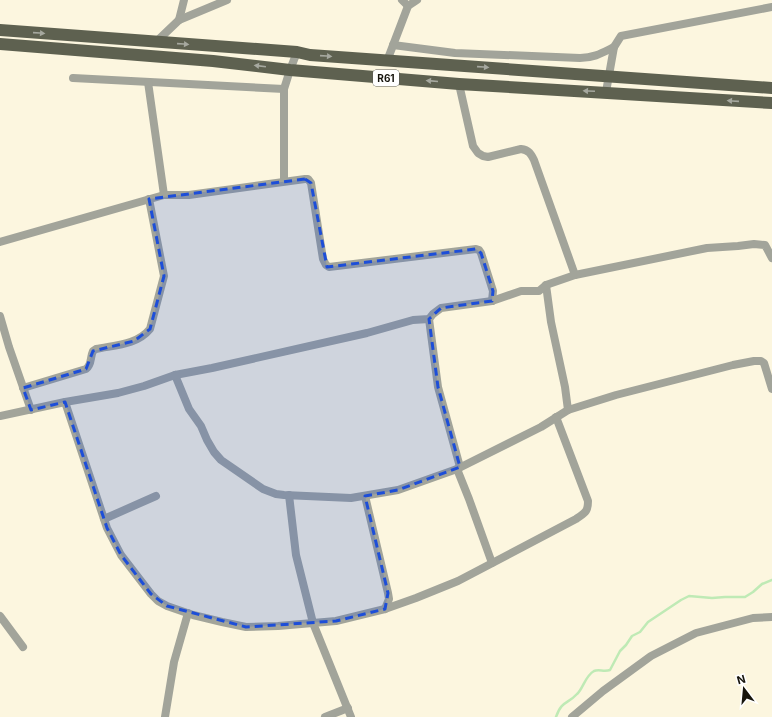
<svg xmlns="http://www.w3.org/2000/svg" width="772" height="717" font-family="Inter,sans-serif">
<rect width="100%" height="100%" fill="#fcf6df"/>
<g fill="none" stroke-linecap="round" stroke-linejoin="round">
<!-- stream -->
<path stroke="#bfeab5" stroke-width="2.5" d="M 556,717 C 562,700 567,705 577,694 C 583,689 585,676 594,671 C 599,669 604,672 610,670 L 620,651 L 626,645 L 632,636 L 640,632 L 648,622 L 681,600 L 689,596 L 712,598 L 725,597 L 745,597 L 753,592 L 762,584 L 772,580"/>
<!-- street -->
<g stroke="#a2a49a" stroke-width="8">
<polyline points="402,0 408,6"/>
<polyline points="179,20 184,0"/>
<polyline points="156,42 179,20 227,0"/>
<path d="M 393,45 L 455,53 L 580,58 C 594,58 602,53 614,47"/>
<polyline points="387,61 408,6 417,0"/>
<polyline points="73,78 284,89"/>
<polyline points="148,82 164,195"/>
<path d="M 459,84 L 473,146 L 478,153 L 483,156 L 488,157 L 521,149 C 529,150 531,154 534,160 L 575,275"/>
<polyline points="606,92 614,47 621,36 772,7"/>
<polyline points="284,181 284,89 290,70 297,52"/>
<polyline points="0,242 164,195 189,195 305,179 308,179 311,183 323,259 326,265 329,267 476,249 479,250 481,253 493,291 492,301"/>
<polyline points="0,316 9,347 31,410"/>
<polyline points="429,319 438,387 460,467"/>
<polyline points="175,375 189,409 201,426 207,440 214,452 221,460 263,489 276,494 284,495 351,498 398,490 457,469 541,427 568,410 565,387 551,322 546,285"/>
<path d="M 23,388 L 86,369 C 92,365 90,357 93,351 L 96,349 C 115,345 137,345 150,329 L 164,276 L 149,199"/>
<path d="M 65,402 L 107,528 L 121,555 L 151,594 L 158,601 L 167,606 L 193,615 L 222,622 L 246,627 L 278,626 L 336,621 L 385,609 L 416,598 L 458,581 L 576,519 C 584,513 588,513 588,501 L 556,417"/>
<polyline points="568,410 616,395 733,365 754,361 761,361 764,363 772,389"/>
<polyline points="0,416 65,402 118,393 144,386 175,375 212,368 367,333 413,320 429,319 433,314 441,308 492,301 521,291 539,291 546,285 575,275 707,248 738,246 754,244 765,245 772,258"/>
<polyline points="457,469 469,499 492,563"/>
<polyline points="289,495 296,555 313,623 351,717"/>
<polyline points="365,496 388,593 389,599 385,609"/>
<polyline points="104,519 156,496"/>
<polyline points="0,616 23,647"/>
<polyline points="165,717 174,662 188,613"/>
<polyline points="325,717 348,708"/>
<polyline points="572,717 603,691 651,656 696,633 753,618 772,617"/>
</g>
<!-- primary -->
<g stroke="#5e6150" stroke-width="12">
<polyline points="0,30 297,52 310,55 772,88"/>
<polyline points="0,44 213,61 290,70 459,84 772,103"/>
</g>
</g>
<!-- one-way arrows -->
<defs><path id="oneway-solid" d="M-6-.8H1V-3.2L6.5 0L1 3.2V.8H-6Z"/></defs>
<g fill="#a6a89f">
<use href="#oneway-solid" transform="translate(39 33) rotate(4)"/>
<use href="#oneway-solid" transform="translate(183 44) rotate(4)"/>
<use href="#oneway-solid" transform="translate(326 56) rotate(4)"/>
<use href="#oneway-solid" transform="translate(260 66) rotate(-173)"/>
<use href="#oneway-solid" transform="translate(483 67) rotate(4)"/>
<use href="#oneway-solid" transform="translate(432 81) rotate(-175)"/>
<use href="#oneway-solid" transform="translate(589 91) rotate(-177)"/>
<use href="#oneway-solid" transform="translate(733 101) rotate(-176)"/>
</g>
<!-- marked area -->
<path fill="#1d4ed8" fill-opacity="0.2" stroke="#1d4ed8" stroke-width="3" stroke-dasharray="8 5" stroke-linejoin="round" d="M 305,179 L 311,183 L 327,267 L 476,249 L 481,253 L 493,291 L 492,301 L 441,308 L 429,319 L 438,387 L 460,467 L 398,490 L 365,496 L 388,593 L 385,609 L 336,621 L 246,627 L 167,606 L 151,594 L 121,555 L 107,528 L 65,402 L 31,410 L 23,388 L 86,369 L 93,351 L 134,341 L 150,329 L 164,276 L 149,199 Z"/>
<g text-anchor="middle" dominant-baseline="central" stroke-width="3.5" stroke-linejoin="round" paint-order="stroke">
<!-- shield labels -->
<rect fill="#fff" stroke="#5c5a55" stroke-width="1" x="373" y="70" width="26" height="16" rx="3"/>
<g font-size="10" font-weight="bold" fill="#16140c">
<text x="386" y="78">R61</text>
</g>
</g>
<!-- north arrow -->
<g transform="translate(744 689) rotate(344)" stroke="#ffffff" stroke-width="3" paint-order="stroke">
<path d="M0-3L7 15L0 10L-7 15Z" fill="#16140c"/>
<text y="-6" font-size="11" font-weight="bold" text-anchor="middle" fill="#16140c">N</text>
</g>
</svg>
